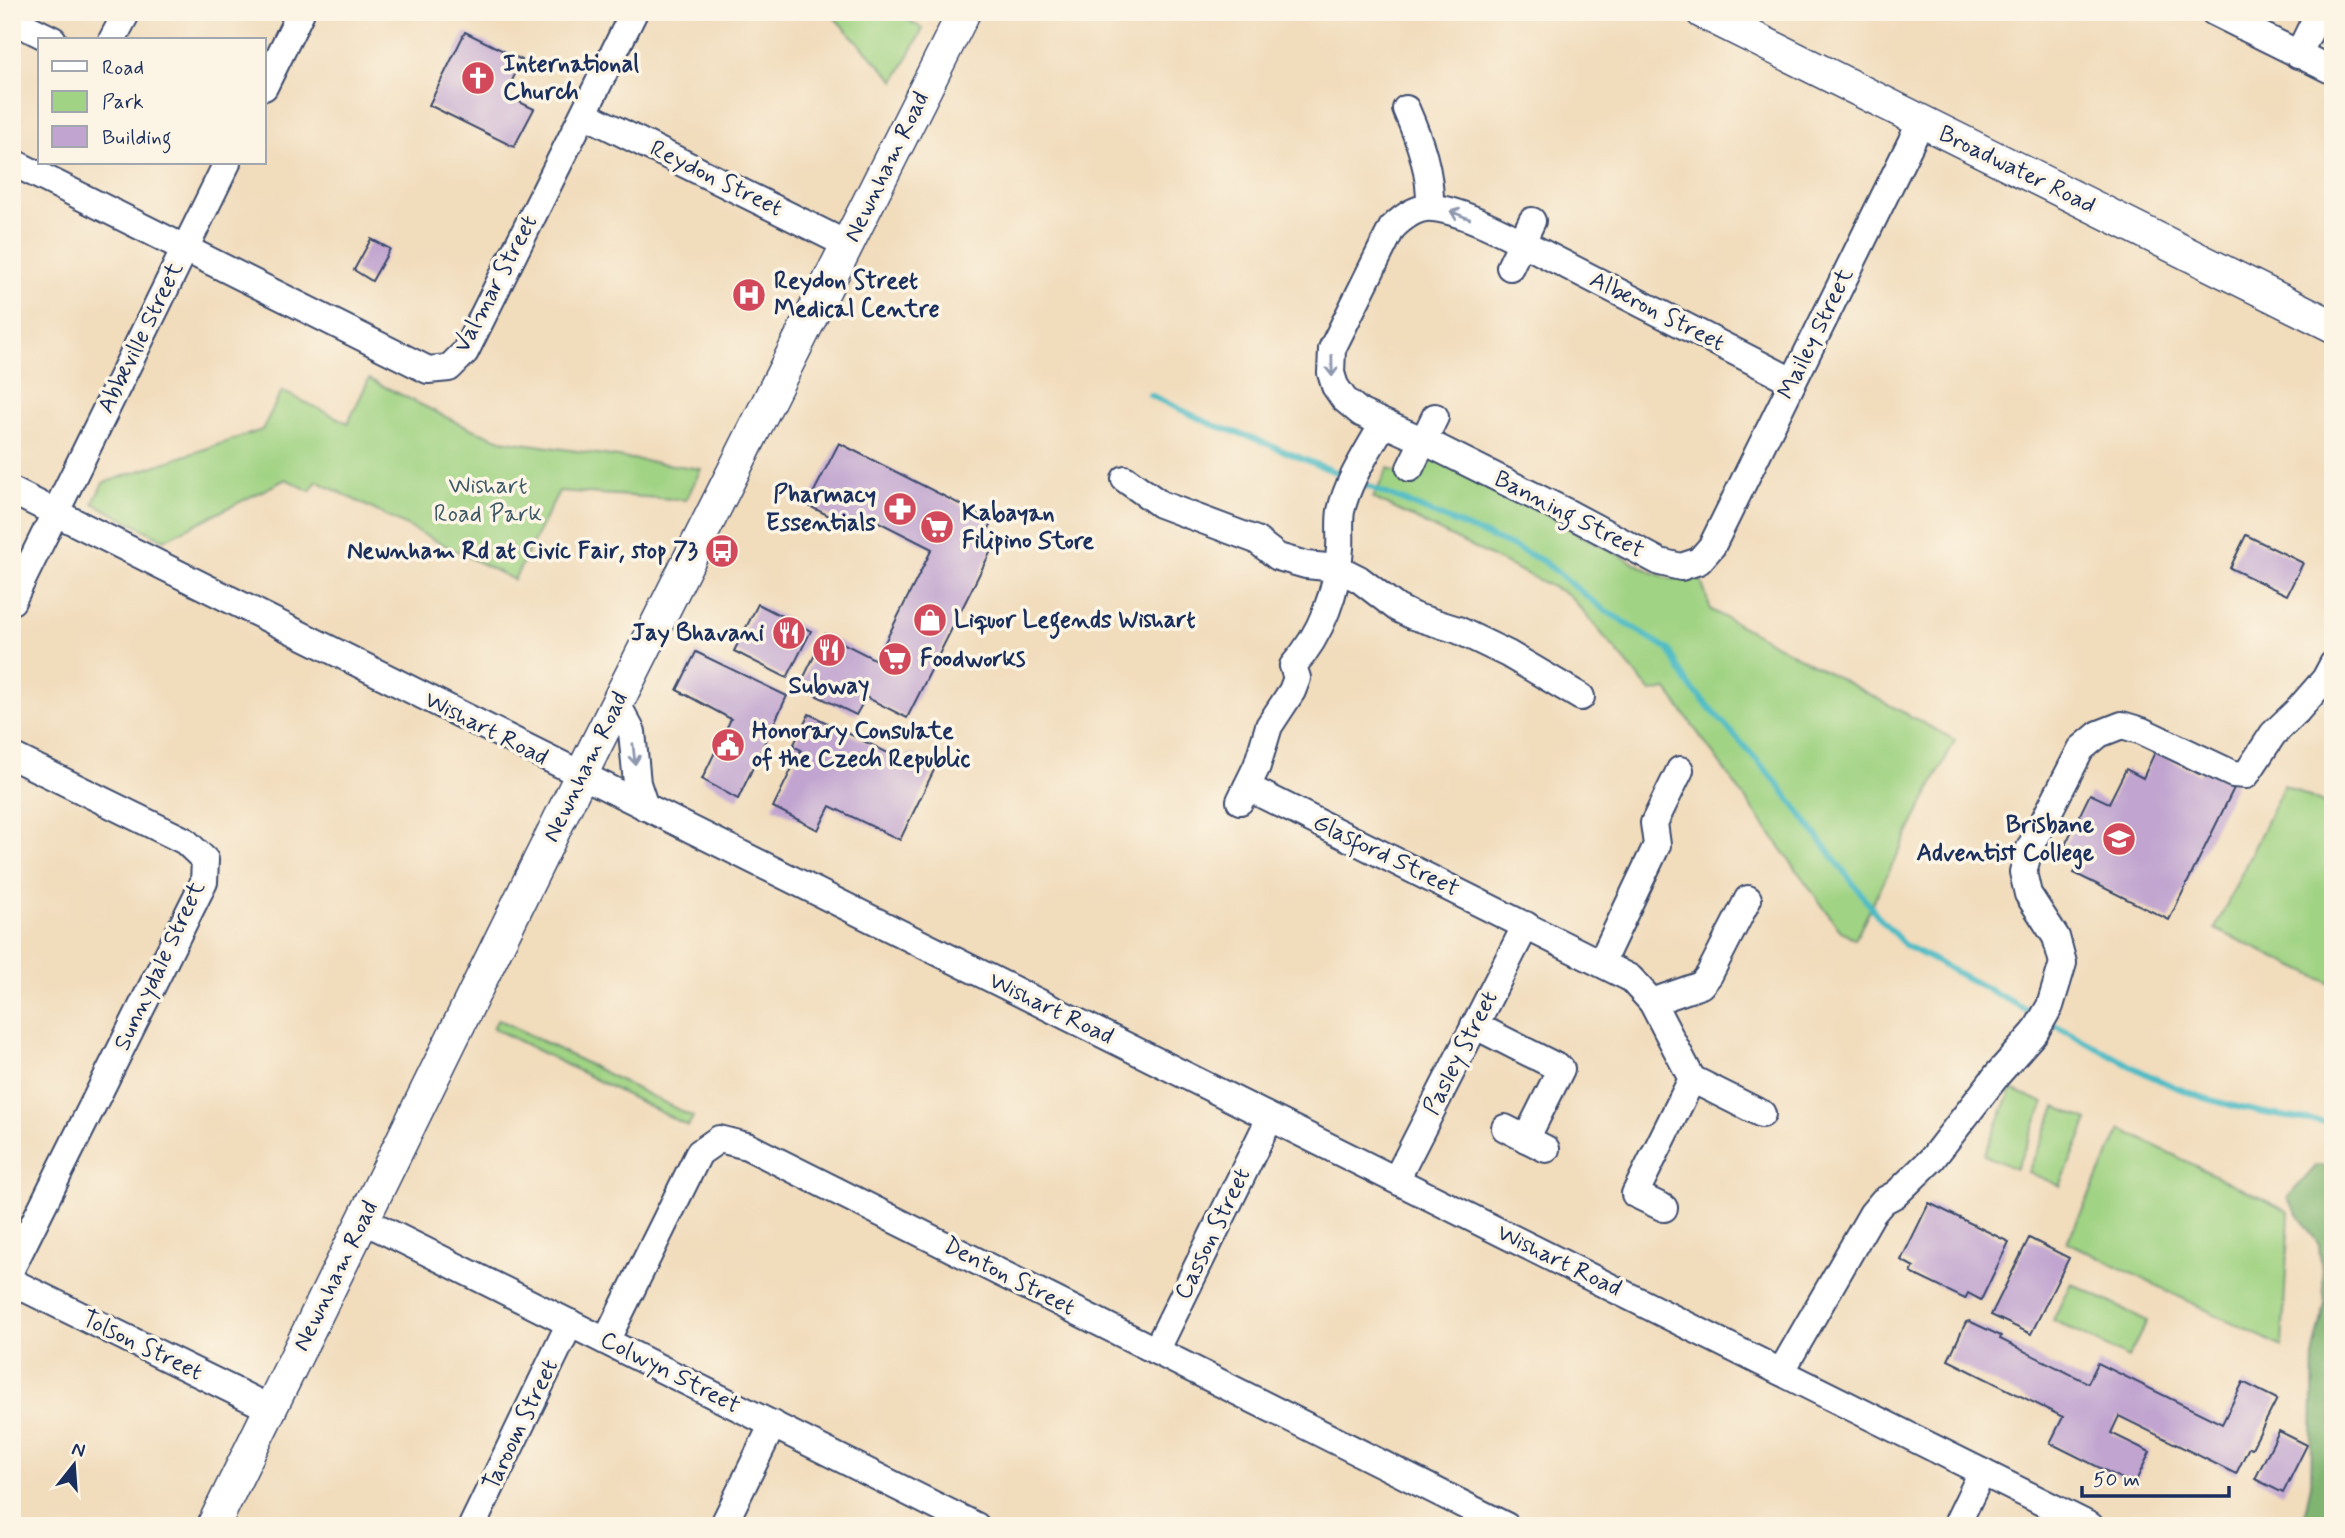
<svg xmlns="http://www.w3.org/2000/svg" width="2345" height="1538" font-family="Mynerve,sans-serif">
<rect width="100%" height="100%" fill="#fcf5e5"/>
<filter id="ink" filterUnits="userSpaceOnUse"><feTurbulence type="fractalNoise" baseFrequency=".0143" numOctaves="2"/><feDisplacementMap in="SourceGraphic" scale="14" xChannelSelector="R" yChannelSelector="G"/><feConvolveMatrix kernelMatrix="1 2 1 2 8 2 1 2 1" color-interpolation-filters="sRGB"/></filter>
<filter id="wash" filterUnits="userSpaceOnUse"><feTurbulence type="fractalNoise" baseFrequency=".00686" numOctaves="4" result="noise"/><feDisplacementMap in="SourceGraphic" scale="28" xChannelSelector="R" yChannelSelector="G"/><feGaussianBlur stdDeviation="1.57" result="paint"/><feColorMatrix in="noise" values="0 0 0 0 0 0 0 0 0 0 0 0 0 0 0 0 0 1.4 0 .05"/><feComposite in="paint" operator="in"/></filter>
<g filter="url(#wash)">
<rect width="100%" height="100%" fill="#f1dcbc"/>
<!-- green -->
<g fill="#a0d383" stroke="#5e8170" stroke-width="2">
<polygon points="829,12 901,12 903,17 923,29 895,81"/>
<polygon points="369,379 460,424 501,440 701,469 686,500 559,491 514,580 317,481 310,491 286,479 164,540 93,503 103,483 262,430 282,391 348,423"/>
<polygon points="1435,458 1552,517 1576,533 1652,572 1670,579 1700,578 1711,610 1955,740 1855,939 1840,930 1667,690 1651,692 1569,595 1373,498 1388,468 1413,481 1426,460"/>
<polygon points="2284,785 2333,808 2333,985 2215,929"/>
<polygon points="498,1019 693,1117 688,1126 493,1028"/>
<polygon points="2012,1089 2044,1103 2016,1169 1984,1155"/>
<polygon points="2056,1107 2088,1120 2060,1186 2028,1172"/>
<polygon points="2121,1129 2289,1212 2282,1347 2067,1242"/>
<polygon points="2071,1283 2147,1321 2128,1358 2053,1320"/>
</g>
<!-- forest -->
<polygon fill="#80b571" stroke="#4e7268" stroke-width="2" points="2317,1165 2333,1167 2333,1526 2302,1526 2311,1485 2314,1351 2325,1303 2319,1245 2287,1198"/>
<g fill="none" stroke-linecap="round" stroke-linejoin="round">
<!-- stream -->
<g stroke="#4dbbc5" stroke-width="6">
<polyline points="1150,395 1213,425 1250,437 1345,476"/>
<polyline points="1358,482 1514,547 1543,561 1603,609 1669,650 1687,683 1774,779 1881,920 1905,945 2038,1016"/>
<path d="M 2047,1021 C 2103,1050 2160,1087 2222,1103 C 2258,1113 2295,1119 2333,1123"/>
</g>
</g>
<g id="blocks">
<!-- building -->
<g fill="#c1a5d0">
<polygon points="465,32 522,60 505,95 534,109 514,147 429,105"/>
<polygon points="371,239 390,249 372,281 354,270"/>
<polygon points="839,443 993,521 987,532 998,537 907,718 866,697 856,715 799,687 825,634 876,660 932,549 875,520 850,526 807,505"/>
<polygon points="2246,535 2303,563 2287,595 2230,568"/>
<polygon points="758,604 811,631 787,678 734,651"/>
<polygon points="696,652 787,696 738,799 702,779 731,719 677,690"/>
<polygon points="809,714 906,762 910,753 936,766 900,840 830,806 818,830 773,807 801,750 793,746"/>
<polygon points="2155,752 2199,774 2202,768 2236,784 2169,920 2074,873 2084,854 2065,845 2090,794 2109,803 2126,769 2143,778"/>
<polygon points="1929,1203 2009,1242 1981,1300 1968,1293 1965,1299 1911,1273 1914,1267 1901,1260"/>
<polygon points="2029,1238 2069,1258 2031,1334 1991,1315"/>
<polygon points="1969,1321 2001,1336 2000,1339 2088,1383 2098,1363 2222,1424 2243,1382 2277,1399 2252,1448 2249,1447 2236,1474 2119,1416 2111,1433 2150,1452 2134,1485 2050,1443 2063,1417 1948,1360 1966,1322"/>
<polygon points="2279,1431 2307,1445 2283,1493 2255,1479"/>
</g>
</g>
</g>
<g filter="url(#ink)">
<use href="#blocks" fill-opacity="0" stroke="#3b496c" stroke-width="2"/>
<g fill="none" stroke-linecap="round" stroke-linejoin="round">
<!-- minor casing -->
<g stroke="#3b496c" stroke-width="30">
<g id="minor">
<polyline points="2214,12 2333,71"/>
<polyline points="12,20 53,40"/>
<polyline points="112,40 127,12"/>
<polyline points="2298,55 2319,12"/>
<polyline points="264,87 301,12"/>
<path d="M 1406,109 C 1420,141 1431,172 1430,207"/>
<polyline points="584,114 848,245"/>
<polyline points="12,162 428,370 449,368 465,352 634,12"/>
<polyline points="1510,267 1532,221"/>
<path d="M 1792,381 C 1715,341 1637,302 1560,262 C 1528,246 1468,211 1433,208 C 1417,206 1403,217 1392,228 L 1332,349 L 1331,373 L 1335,386 L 1344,399 L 1361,413 L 1424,441 L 1568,513 L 1660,562 L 1681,567 L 1699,561 L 1712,546 L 1921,122"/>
<polyline points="1410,468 1435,417"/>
<polyline points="1125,479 1160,504 1256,540 1278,557 1306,565 1337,568 1359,579 1397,608 1413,616 1458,630 1508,654 1581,697"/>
<polyline points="12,491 2090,1526"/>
<polyline points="12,601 227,163"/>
<polyline points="617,704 632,732 637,783 645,807"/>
<polyline points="12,756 185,841 205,860 204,882 12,1267"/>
<polyline points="1247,787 1630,978 1652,1002 1692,1079 1635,1194 1664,1208"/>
<path d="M 1240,801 L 1257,766 L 1269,726 L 1292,691 L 1297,678 L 1293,666 C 1321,635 1338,590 1340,548 C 1341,536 1339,523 1341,511 C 1348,480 1368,451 1383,424"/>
<polyline points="1601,963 1657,845 1654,823 1680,770"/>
<polyline points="1652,1002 1701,985 1709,975 1748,899"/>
<polyline points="1474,1025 1561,1069 1526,1139"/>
<polyline points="1692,1079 1762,1114"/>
<polyline points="1505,1128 1546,1149"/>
<polyline points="1396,1180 1526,925"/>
<polyline points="363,1220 976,1526"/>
<polyline points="12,1282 271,1409"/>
<polyline points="606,1341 699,1153 719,1139 747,1146 1506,1526"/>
<polyline points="1156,1351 1270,1118"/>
<polyline points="1781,1372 1872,1214 1883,1201 1896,1194 1932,1159 1997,1075 2035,1032 2050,1006 2063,963 2056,937 2028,894 2023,872 2029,850 2081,749 2099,734 2122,725 2142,731 2233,774 2246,775 2273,734 2298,710 2325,679 2333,664"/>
<polyline points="472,1526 570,1323"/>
<polyline points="723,1526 773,1424"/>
<polyline points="1956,1526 1982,1472"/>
</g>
</g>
<!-- major casing -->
<g stroke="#3b496c" stroke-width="35">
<g id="major">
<polyline points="1702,12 2333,326"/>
<polyline points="213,1526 594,749 964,12"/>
</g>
</g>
<!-- minor -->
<use href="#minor" stroke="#fff" stroke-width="26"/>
<!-- major -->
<use href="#major" stroke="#fff" stroke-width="32"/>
</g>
<!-- one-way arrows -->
<defs><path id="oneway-shaft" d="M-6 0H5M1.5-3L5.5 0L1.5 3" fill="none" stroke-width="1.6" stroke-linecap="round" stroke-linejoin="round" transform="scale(1.75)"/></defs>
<g stroke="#8d97ae">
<use href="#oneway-shaft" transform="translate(1460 215) rotate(-158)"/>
<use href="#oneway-shaft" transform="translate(1332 366) rotate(89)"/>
<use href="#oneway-shaft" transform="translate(634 754) rotate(84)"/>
</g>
</g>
<!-- icons -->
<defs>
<g id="church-disc" transform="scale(1.75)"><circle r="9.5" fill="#d1495b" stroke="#fcf5e5"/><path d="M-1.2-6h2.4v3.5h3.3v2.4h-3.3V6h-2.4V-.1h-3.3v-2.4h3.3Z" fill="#fff"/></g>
<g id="hospital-disc" transform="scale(1.75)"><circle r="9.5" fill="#d1495b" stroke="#fcf5e5"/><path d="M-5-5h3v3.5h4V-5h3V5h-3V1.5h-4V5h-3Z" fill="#fff"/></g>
<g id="pharmacy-disc" transform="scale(1.75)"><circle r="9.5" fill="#d1495b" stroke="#fcf5e5"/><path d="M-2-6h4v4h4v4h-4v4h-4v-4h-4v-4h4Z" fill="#fff"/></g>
<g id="supermarket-disc" transform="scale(1.75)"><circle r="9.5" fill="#d1495b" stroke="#fcf5e5"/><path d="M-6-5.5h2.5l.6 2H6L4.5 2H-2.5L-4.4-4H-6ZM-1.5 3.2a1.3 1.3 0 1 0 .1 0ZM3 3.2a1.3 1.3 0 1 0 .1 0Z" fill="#fff"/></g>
<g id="bus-disc" transform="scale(1.75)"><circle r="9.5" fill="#d1495b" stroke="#fcf5e5"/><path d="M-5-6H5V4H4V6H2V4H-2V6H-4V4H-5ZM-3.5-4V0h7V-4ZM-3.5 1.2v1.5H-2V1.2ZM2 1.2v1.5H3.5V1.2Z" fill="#fff"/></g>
<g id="shop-disc" transform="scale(1.75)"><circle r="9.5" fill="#d1495b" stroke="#fcf5e5"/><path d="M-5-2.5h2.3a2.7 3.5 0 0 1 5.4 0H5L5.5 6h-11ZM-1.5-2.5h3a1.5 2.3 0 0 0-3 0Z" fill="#fff"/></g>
<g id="restaurant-disc" transform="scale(1.75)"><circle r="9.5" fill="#d1495b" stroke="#fcf5e5"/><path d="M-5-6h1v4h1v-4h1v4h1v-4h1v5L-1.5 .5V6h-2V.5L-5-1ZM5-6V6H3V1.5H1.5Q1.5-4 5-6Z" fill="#fff"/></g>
<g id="civic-disc" transform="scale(1.75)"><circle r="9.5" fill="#d1495b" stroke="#fcf5e5"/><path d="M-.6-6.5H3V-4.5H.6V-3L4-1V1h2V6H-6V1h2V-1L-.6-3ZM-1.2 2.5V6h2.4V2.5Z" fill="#fff"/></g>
<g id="school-disc" transform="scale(1.75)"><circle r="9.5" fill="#d1495b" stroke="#fcf5e5"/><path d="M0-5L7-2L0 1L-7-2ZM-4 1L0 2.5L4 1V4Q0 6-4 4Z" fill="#fff"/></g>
</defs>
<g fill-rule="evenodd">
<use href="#church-disc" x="478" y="78"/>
<use href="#hospital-disc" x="749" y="295"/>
<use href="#pharmacy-disc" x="900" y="509"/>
<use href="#supermarket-disc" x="937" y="527"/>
<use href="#bus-disc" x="722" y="551"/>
<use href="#shop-disc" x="930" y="620"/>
<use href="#restaurant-disc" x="789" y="633"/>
<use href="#restaurant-disc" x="829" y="650"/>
<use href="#supermarket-disc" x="895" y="659"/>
<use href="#civic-disc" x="728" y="745"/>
<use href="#school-disc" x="2119" y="839"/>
</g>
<g text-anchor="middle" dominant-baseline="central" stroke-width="7" stroke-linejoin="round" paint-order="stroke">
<!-- poi labels -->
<g font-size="24" font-weight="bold" fill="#1b2f5e" stroke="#fcf5e5" text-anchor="start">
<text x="503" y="64">International<tspan x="503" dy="28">Church</tspan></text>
<text x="774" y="281">Reydon Street<tspan x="774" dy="28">Medical Centre</tspan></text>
<text x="876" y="495" text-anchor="end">Pharmacy<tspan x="876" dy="28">Essentials</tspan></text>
<text x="962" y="513">Kabayan<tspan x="962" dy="28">Filipino Store</tspan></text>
<text x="698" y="551" text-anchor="end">Newnham Rd at Civic Fair, stop 73</text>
<text x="954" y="620">Liquor Legends Wishart</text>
<text x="764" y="633" text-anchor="end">Jay Bhavani</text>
<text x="920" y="659">Foodworks</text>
<text x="829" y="686" text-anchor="middle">Subway</text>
<text x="752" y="731">Honorary Consulate<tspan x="752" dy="28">of the Czech Republic</tspan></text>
<text x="2094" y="825" text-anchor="end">Brisbane<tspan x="2094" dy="28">Adventist College</tspan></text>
</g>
<!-- street labels -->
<g font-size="24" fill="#1b2f5e" stroke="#fcf5e5">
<text transform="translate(887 167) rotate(-64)">Newnham Road</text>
<text transform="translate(2017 170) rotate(26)">Broadwater Road</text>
<text transform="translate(716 179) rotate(26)">Reydon Street</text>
<text transform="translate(496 284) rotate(-62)">Valmar Street</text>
<text transform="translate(1657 312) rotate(27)">Alberon Street</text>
<text transform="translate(1816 334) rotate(-64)">Mailey Street</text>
<text transform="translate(141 338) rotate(-64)">Abbeville Street</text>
<text transform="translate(1569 515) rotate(27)">Banning Street</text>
<text transform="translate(486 729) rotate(27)">Wishart Road</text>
<text transform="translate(586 767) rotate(-64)">Newnham Road</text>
<text transform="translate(1386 856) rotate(26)">Glasford Street</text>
<text transform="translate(160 966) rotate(-65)">Sunnydale Street</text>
<text transform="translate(1051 1009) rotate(26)">Wishart Road</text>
<text transform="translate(1461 1053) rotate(-63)">Pasley Street</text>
<text transform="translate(1213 1234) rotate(-64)">Casson Street</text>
<text transform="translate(1559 1261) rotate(26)">Wishart Road</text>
<text transform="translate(336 1276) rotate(-64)">Newnham Road</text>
<text transform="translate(1009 1277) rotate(27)">Denton Street</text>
<text transform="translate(142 1346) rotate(26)">Tolson Street</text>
<text transform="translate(670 1373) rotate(27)">Colwyn Street</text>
<text transform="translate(521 1425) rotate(-64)">Taroom Street</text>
</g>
<!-- park labels -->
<g font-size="24" fill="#3c5867" stroke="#fcf5e5">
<text x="488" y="486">Wishart<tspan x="488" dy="28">Road Park</tspan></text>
</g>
</g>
<!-- margin -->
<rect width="2345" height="1538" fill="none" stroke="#fcf5e5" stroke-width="42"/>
<!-- legend -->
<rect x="38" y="38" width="228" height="126" fill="#fcf5e5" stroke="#a2a6af" stroke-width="2"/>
<rect x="52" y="61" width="35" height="10" fill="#ffffff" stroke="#a2a6af" stroke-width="2"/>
<text x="102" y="74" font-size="21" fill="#1b2f5e">Road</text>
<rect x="52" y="91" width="35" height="21" fill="#a0d383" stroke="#a2a6af" stroke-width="2"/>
<text x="102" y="108" font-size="21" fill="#1b2f5e">Park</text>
<rect x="52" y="126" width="35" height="21" fill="#c1a5d0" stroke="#a2a6af" stroke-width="2"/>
<text x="102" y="144" font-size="21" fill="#1b2f5e">Building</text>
<!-- north arrow -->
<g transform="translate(74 1465) rotate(17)" stroke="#fcf5e5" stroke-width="5" paint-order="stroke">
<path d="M0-5L12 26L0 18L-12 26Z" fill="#1b2f5e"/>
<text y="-10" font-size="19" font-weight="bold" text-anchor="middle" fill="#1b2f5e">N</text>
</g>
<!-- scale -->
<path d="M2082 1486v10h147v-10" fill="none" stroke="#1b2f5e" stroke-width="3.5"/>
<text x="2093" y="1486" font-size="21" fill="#1b2f5e" stroke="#fcf5e5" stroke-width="5" paint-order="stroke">50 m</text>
</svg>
